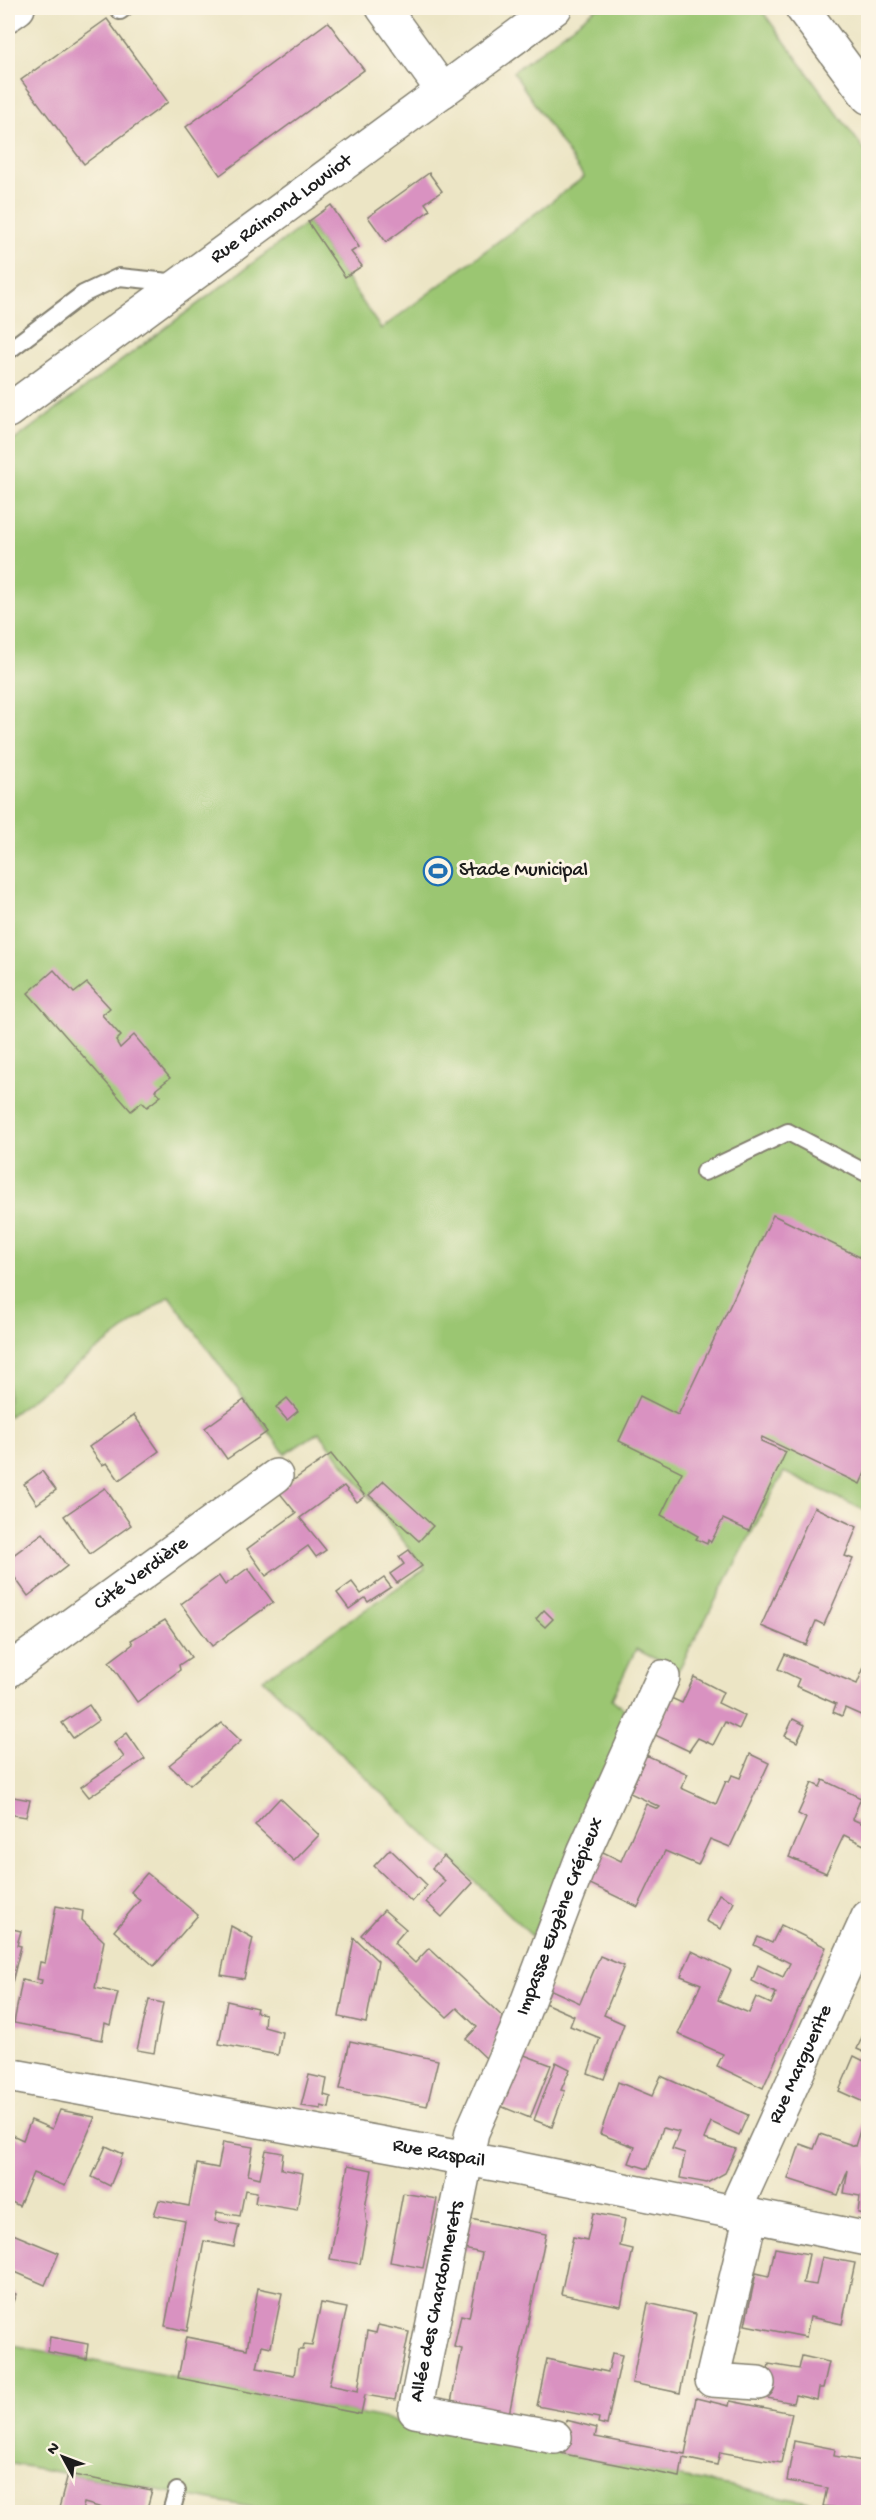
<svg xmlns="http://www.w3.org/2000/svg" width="876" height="2520" font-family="'Gochi Hand',sans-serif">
<rect width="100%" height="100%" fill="#fcf5e5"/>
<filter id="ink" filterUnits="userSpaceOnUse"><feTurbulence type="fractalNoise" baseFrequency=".0167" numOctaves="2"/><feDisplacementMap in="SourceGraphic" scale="12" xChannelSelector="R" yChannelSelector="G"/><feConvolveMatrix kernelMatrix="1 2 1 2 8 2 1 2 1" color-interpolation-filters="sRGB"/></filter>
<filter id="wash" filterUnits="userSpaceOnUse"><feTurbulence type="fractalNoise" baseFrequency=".008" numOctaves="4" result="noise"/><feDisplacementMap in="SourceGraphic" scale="24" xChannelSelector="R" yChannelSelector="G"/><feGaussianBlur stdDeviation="1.35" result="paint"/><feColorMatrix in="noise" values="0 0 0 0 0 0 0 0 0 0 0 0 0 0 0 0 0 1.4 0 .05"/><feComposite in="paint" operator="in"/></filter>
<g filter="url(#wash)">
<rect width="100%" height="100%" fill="#ece5c5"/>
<!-- green -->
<g fill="#9bc672" stroke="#5c7147" stroke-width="1.5">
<polygon points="597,8 760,8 868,155 868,1512 784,1472 678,1671 636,1649 612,1699 633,1717 532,1936 263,1679 425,1569 319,1432 285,1454 169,1296 8,1417 8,445 308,222 381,329 584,177 513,72"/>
<polygon points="8,2344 858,2512 278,2512 8,2463"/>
</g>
<g id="blocks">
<!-- building -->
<g fill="#d992c1">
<polygon points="107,19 168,102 84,164 21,80"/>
<polygon points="328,22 364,70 220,175 186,127"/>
<polygon points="429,173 442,191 425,203 430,210 386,242 368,217"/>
<polygon points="331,205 359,247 351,252 362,266 345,277 308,222"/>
<polygon points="54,970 74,993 87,983 110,1008 102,1015 121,1036 116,1041 120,1048 134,1035 170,1078 155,1090 161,1096 147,1107 142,1102 131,1111 28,993"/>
<polygon points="773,1215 868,1261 868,1466 860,1484 762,1437 761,1441 786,1452 749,1531 723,1519 711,1542 708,1540 707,1544 696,1539 698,1536 661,1515 682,1472 619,1441 640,1396 678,1415"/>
<polygon points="287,1398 298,1411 287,1420 276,1407"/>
<polygon points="244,1400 267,1432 227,1459 205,1428"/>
<polygon points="134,1415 159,1451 119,1480 107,1463 102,1465 89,1447"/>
<polygon points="331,1454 365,1496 357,1502 344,1486 300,1518 326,1550 316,1557 308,1546 266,1576 247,1549 296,1513 278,1491"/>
<polygon points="42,1471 56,1490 37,1504 24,1484"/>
<polygon points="384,1481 433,1526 419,1541 369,1495"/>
<polygon points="105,1488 131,1525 90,1554 64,1516"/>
<polygon points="814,1507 857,1527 845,1556 853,1559 824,1625 816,1621 806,1645 761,1626"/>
<polygon points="43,1533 67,1566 28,1596 8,1568 8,1559"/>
<polygon points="409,1550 422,1566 397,1583 390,1574 404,1564 399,1557"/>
<polygon points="248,1568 273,1602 212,1646 181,1604 219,1576 225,1585"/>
<polygon points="384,1578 391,1587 368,1602 365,1598 349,1609 337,1593 352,1582 361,1594"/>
<polygon points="544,1610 553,1619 545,1627 536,1619"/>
<polygon points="165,1620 191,1657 179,1665 180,1670 137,1702 109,1662 133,1644 131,1640"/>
<polygon points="785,1654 857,1684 868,1658 868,1704 863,1716 845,1708 842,1716 833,1712 836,1704 796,1686 799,1679 778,1669"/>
<polygon points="694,1677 723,1692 718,1703 745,1716 739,1729 725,1722 713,1745 698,1738 689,1751 655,1735 671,1698 682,1703"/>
<polygon points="89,1705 99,1720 73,1738 62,1723"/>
<polygon points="793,1719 805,1725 797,1742 785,1736"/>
<polygon points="222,1723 241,1741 190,1785 169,1765"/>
<polygon points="127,1733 145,1759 89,1797 81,1787 124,1757 114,1743"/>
<polygon points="750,1754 769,1763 730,1847 710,1839 698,1865 665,1851 638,1907 588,1883 601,1851 621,1861 646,1804 658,1809 660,1807 630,1793 646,1755 688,1774 681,1788 716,1804 726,1781 729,1782 732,1775 740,1778"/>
<polygon points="823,1780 861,1798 852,1819 868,1826 868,1847 844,1835 826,1873 789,1857 806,1818 798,1814 812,1783 820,1787"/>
<polygon points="8,1796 30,1800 26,1817 8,1814"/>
<polygon points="280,1798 319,1835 294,1861 255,1825"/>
<polygon points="390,1849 427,1885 412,1902 374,1866"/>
<polygon points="444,1856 473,1883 442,1917 426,1902 445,1881 432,1868"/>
<polygon points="147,1873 198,1915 154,1966 114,1931 140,1900 131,1892"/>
<polygon points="719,1894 734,1902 721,1929 706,1921"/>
<polygon points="56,1906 83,1911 82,1920 104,1941 95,1988 118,1993 110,2025 105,2023 102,2040 14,2023 22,1980 41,1984 42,1980 37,1979 40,1962 45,1963"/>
<polygon points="384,1910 406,1929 394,1943 415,1963 429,1948 505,2019 488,2060 466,2039 477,2027 457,2008 447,2017 361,1935"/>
<polygon points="781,1925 826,1947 763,2088 717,2066 723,2054 678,2034 701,1984 681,1976 692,1951 731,1970 718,2000 749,2013 756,1997 771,2004 776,1993 752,1981 758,1965 783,1977 790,1963 754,1945 758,1937 772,1943"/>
<polygon points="231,1926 253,1938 244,1979 221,1975"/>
<polygon points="8,1928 21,1931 17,1945 21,1946 8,1999"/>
<polygon points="354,1938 378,1961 366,2023 339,2017"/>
<polygon points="600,1956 624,1966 604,2015 624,2024 604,2079 588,2073 600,2038 570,2026 574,2016 540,2001 545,1987 580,2003"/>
<polygon points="149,2000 163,2003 154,2053 137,2050"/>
<polygon points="227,2001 257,2008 256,2012 265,2014 264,2027 282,2032 278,2055 219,2044"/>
<polygon points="868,2023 868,2054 857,2049"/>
<polygon points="350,2041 438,2060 427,2106 340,2089"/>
<polygon points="519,2053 551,2065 530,2118 498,2105"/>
<polygon points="854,2056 868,2063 868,2104 839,2091"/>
<polygon points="556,2062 570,2069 561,2090 565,2091 552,2127 534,2120"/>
<polygon points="309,2075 327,2079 324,2095 331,2097 329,2108 321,2106 321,2109 301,2106"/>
<polygon points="661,2076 748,2115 739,2135 711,2122 704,2139 736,2149 725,2173 707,2183 680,2178 685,2153 672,2149 679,2132 663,2128 648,2169 629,2163 635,2147 600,2134 618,2082 652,2096"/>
<polygon points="60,2110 95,2117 65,2186 33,2173 19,2206 8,2200 8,2133 23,2140 31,2120 52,2129"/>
<polygon points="865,2115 868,2116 868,2215 858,2213 860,2196 844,2193 848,2170 838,2195 788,2179 800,2144 814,2149 820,2134 855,2146"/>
<polygon points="223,2142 253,2147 248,2175 260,2178 266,2150 283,2153 281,2169 303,2173 297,2210 255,2203 257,2192 245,2190 240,2216 217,2212 215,2221 239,2225 234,2247 204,2241 187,2331 165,2326 185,2221 154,2215 159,2200 189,2206 197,2164 218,2168"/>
<polygon points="106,2146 123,2154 110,2186 92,2177"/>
<polygon points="348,2165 372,2170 365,2208 367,2225 360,2264 330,2259"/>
<polygon points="403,2193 437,2199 423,2268 390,2262"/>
<polygon points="593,2213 625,2219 620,2246 633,2249 621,2306 561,2294 573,2237 587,2240"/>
<polygon points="465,2218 546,2234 507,2424 449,2412 462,2349 454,2347 461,2315 469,2317 482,2253 459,2248"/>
<polygon points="8,2232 59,2253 45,2285 8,2269"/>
<polygon points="775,2248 809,2254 803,2283 816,2285 822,2257 855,2263 842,2324 810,2317 806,2337 745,2325 756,2273 769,2276"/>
<polygon points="258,2288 282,2293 271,2347 262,2345 257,2368 294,2375 298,2350 303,2350 304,2345 312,2346 321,2303 347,2308 329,2385 358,2391 367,2331 376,2333 378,2325 409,2332 395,2400 365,2395 361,2414 178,2378 186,2337 247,2349"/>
<polygon points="8,2290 16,2294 8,2314"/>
<polygon points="648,2303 696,2314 680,2393 632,2383"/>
<polygon points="50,2337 88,2344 86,2359 48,2352"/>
<polygon points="612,2353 622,2355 607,2425 598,2423 599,2418 537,2406 547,2359 608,2372"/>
<polygon points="802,2356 829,2362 823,2388 819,2388 817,2400 795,2395 793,2403 762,2397 769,2364 799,2369"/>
<polygon points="696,2398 729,2406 730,2401 792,2413 781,2463 720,2452 717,2465 683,2458 680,2477 559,2453 566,2420 597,2428 595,2437 685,2454"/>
<polygon points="794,2441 835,2449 834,2456 868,2462 868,2512 823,2506 827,2488 787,2481"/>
<polygon points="68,2474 152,2490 146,2512 106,2512 106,2509 84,2503 82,2512 58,2512"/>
</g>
</g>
</g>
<g filter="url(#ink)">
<use href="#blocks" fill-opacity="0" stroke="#848070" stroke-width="1.5"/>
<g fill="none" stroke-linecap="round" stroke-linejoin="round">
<!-- lane casing -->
<g stroke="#848070" stroke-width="20">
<g id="lane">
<polyline points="120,11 124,8"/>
<polyline points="8,351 83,294 119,277 179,283"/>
<polyline points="704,1172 788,1132 868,1174"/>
<polyline points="171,2512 177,2491"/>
</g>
</g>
<!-- street casing -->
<g stroke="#848070" stroke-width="36">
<g id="street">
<polyline points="383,8 443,91"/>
<polyline points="802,8 868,97"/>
<polyline points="8,15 18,8"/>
<path id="s1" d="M 8,411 L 555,8"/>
<path id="s2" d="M 8,1671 L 276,1476"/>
<path id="s3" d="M 8,2075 L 500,2165 L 868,2239"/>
<path id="s4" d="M 734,2212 L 868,1917"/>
<polyline points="751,2215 712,2380 758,2383"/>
<path id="s5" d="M 555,2437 L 415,2411 L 472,2132 L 516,2032 L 584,1852 L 663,1677"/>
</g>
</g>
<!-- lane -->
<use href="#lane" stroke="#fff" stroke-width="16"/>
<!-- street -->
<use href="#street" stroke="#fff" stroke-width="33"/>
</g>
</g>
<!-- icons -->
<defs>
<g id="stadium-ring" transform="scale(1.5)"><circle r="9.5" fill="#fcf5e5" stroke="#1f6fb2" stroke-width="1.5"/><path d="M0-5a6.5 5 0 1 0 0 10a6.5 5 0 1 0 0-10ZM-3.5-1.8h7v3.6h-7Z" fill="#1f6fb2"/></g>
</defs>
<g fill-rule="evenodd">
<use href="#stadium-ring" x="438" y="871"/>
</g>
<g text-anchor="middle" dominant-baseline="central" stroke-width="6" stroke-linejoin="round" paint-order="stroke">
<!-- street labels -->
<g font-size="20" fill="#1c1c1c" stroke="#fcf5e5">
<text stroke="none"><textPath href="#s1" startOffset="340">Rue Raimond Louviot</textPath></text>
<text stroke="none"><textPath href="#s2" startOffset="165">Cité Verdière</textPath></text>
<text stroke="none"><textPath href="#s5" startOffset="660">Impasse Eugène Crépieux</textPath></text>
<text stroke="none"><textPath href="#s4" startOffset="162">Rue Marguerite</textPath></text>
<text stroke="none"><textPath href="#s3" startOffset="438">Rue Raspail</textPath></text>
<text stroke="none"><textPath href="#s5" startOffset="254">Allée des Chardonnerets</textPath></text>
</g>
<!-- poi labels -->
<g font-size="20" fill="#1c1c1c" stroke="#fcf5e5" text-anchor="start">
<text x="459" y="871">Stade Municipal</text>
</g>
</g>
<!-- margin -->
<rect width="876" height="2520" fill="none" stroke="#fcf5e5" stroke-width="30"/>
<!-- north arrow -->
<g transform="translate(63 2457) rotate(311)" stroke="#fcf5e5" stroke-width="4.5" paint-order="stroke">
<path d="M0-4.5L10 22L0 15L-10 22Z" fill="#1c1c1c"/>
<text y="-9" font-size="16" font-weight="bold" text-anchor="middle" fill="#1c1c1c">N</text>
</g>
</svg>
